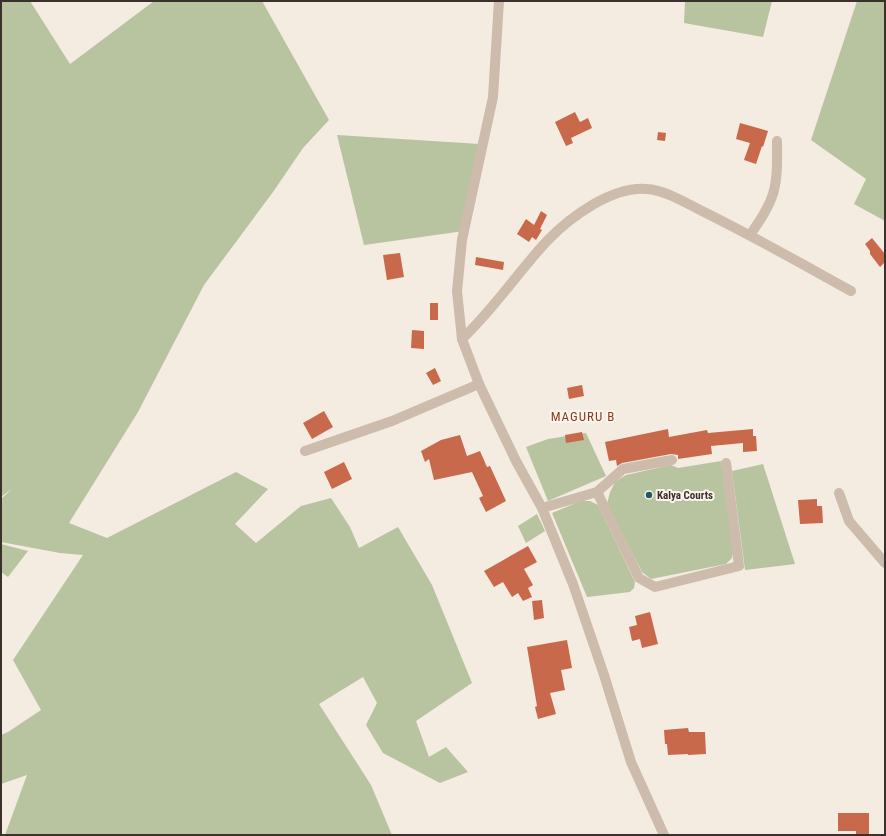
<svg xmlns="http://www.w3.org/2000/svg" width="886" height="836" font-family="'Roboto Condensed',sans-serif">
<rect width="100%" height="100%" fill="#f4ebe1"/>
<!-- green -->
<g fill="#b8c4a0">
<polygon points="1,1 30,1 70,64 154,1 262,1 329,120 303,148 273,192 204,285 138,412 69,523 107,538 236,472 268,489 235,524 256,543 301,506 331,498 350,527 359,548 398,527 432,585 472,683 416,721 429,757 446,747 468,772 440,783 383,753 366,725 377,703 363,677 319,704 371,785 392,835 5,835 27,775 1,784 1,735 8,732 41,710 13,660 83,555 60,553 1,542 1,499 12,489 1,497"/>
<polygon points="685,1 772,1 763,37 684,23"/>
<polygon points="857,1 885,1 885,221 854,204 866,179 811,140"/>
<polygon points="337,135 480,144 464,231 364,245"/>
<polygon points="586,433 606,476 548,501 526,447 548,439"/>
<polygon points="721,461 733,551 732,558 726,564 651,579 642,572 607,504 610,492 615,482 626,475 671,465 678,468"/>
<polygon points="763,464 795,564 745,570 732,471"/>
<polygon points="581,501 590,501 598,505 635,582 634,588 630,592 587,597 552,513"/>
<polygon points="537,514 545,531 526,543 518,526"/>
<polygon points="1,544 28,551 8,577 1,572"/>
</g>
<!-- building -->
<g fill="#c8694b">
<polygon points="575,112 580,122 588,118 592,128 571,138 573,143 566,146 555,122"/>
<polygon points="740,123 768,131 763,147 762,146 756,164 744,160 750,143 736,139"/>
<polygon points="658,132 666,133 665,141 657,140"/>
<polygon points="541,211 547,215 540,229 542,230 536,240 532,237 529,242 517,234 526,219 534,225"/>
<polygon points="872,238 885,254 885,262 880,267 870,254 870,251 865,244"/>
<polygon points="400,253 404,277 387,280 383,255"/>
<polygon points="476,257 504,262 503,270 475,265"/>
<rect x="430" y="303" width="8" height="17"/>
<polygon points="412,330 424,331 424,349 411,348"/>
<polygon points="435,368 441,381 433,385 426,373"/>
<polygon points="582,385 584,396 569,399 567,388"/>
<polygon points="324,411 333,427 312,439 303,423"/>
<polygon points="668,429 669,437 707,430 708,433 753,429 753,436 756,436 757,451 743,452 743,443 711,446 712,454 678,459 678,455 671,454 622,463 617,466 616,460 609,461 605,442"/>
<polygon points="582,432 584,440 566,443 565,435"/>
<polygon points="460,435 467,456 480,451 487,467 490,466 506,501 486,512 479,498 483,496 472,472 434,480 429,459 425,462 421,451 441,440"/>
<polygon points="344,462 352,479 332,489 324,472"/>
<polygon points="817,499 817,506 822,506 823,523 800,524 798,500"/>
<polygon points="528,546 537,562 524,569 533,585 528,588 532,597 523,601 518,593 512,597 503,582 494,587 484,571"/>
<polygon points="542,600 544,618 534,620 532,601"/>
<polygon points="650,612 658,644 642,648 640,639 632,641 629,627 637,625 635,616"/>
<polygon points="567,640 572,668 561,670 565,690 550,693 556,714 538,719 535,707 537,706 527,647"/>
<polygon points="688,728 689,732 705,732 706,754 688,755 688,754 668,755 667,744 665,744 664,730"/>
<polygon points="838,813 869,813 869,835 856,835 856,831 838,831"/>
</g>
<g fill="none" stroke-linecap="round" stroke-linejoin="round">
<!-- minor -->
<g stroke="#cdbbac" stroke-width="10">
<polyline points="499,1 493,97 462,240 457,291 462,339 479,384 516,461 542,508 573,584 604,675 631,762 664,835"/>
<path d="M 750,235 C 759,222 768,209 773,194 C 778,177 777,159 777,141"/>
<path d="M 462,339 C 494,309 518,272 547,241 C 570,217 612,186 647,189 C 665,190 686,203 702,211 C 753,236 802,264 851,291"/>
<polyline points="305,451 392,421 479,384"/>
<polyline points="597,492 639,578 655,587 739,566 726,463"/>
<polyline points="839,493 849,521 885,563"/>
<polyline points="542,508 597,492 623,469 672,460"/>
</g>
</g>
<!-- markers -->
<circle fill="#1f5a5e" stroke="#fbf5ee" stroke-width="1.5" cx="649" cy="495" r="4"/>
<g text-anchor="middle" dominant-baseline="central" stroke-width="4" stroke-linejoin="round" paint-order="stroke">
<!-- poi labels -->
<g font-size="11" font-weight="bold" fill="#3b302b" stroke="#fbf5ee" text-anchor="start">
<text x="657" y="495">Kalya Courts</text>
</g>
<!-- quarter labels -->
<g font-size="13" letter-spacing="1" fill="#8c3b22" stroke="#fbf5ee">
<text x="583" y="416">MAGURU B</text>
</g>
</g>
<!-- border -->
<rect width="886" height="836" fill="none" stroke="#3b302b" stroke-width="4"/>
</svg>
